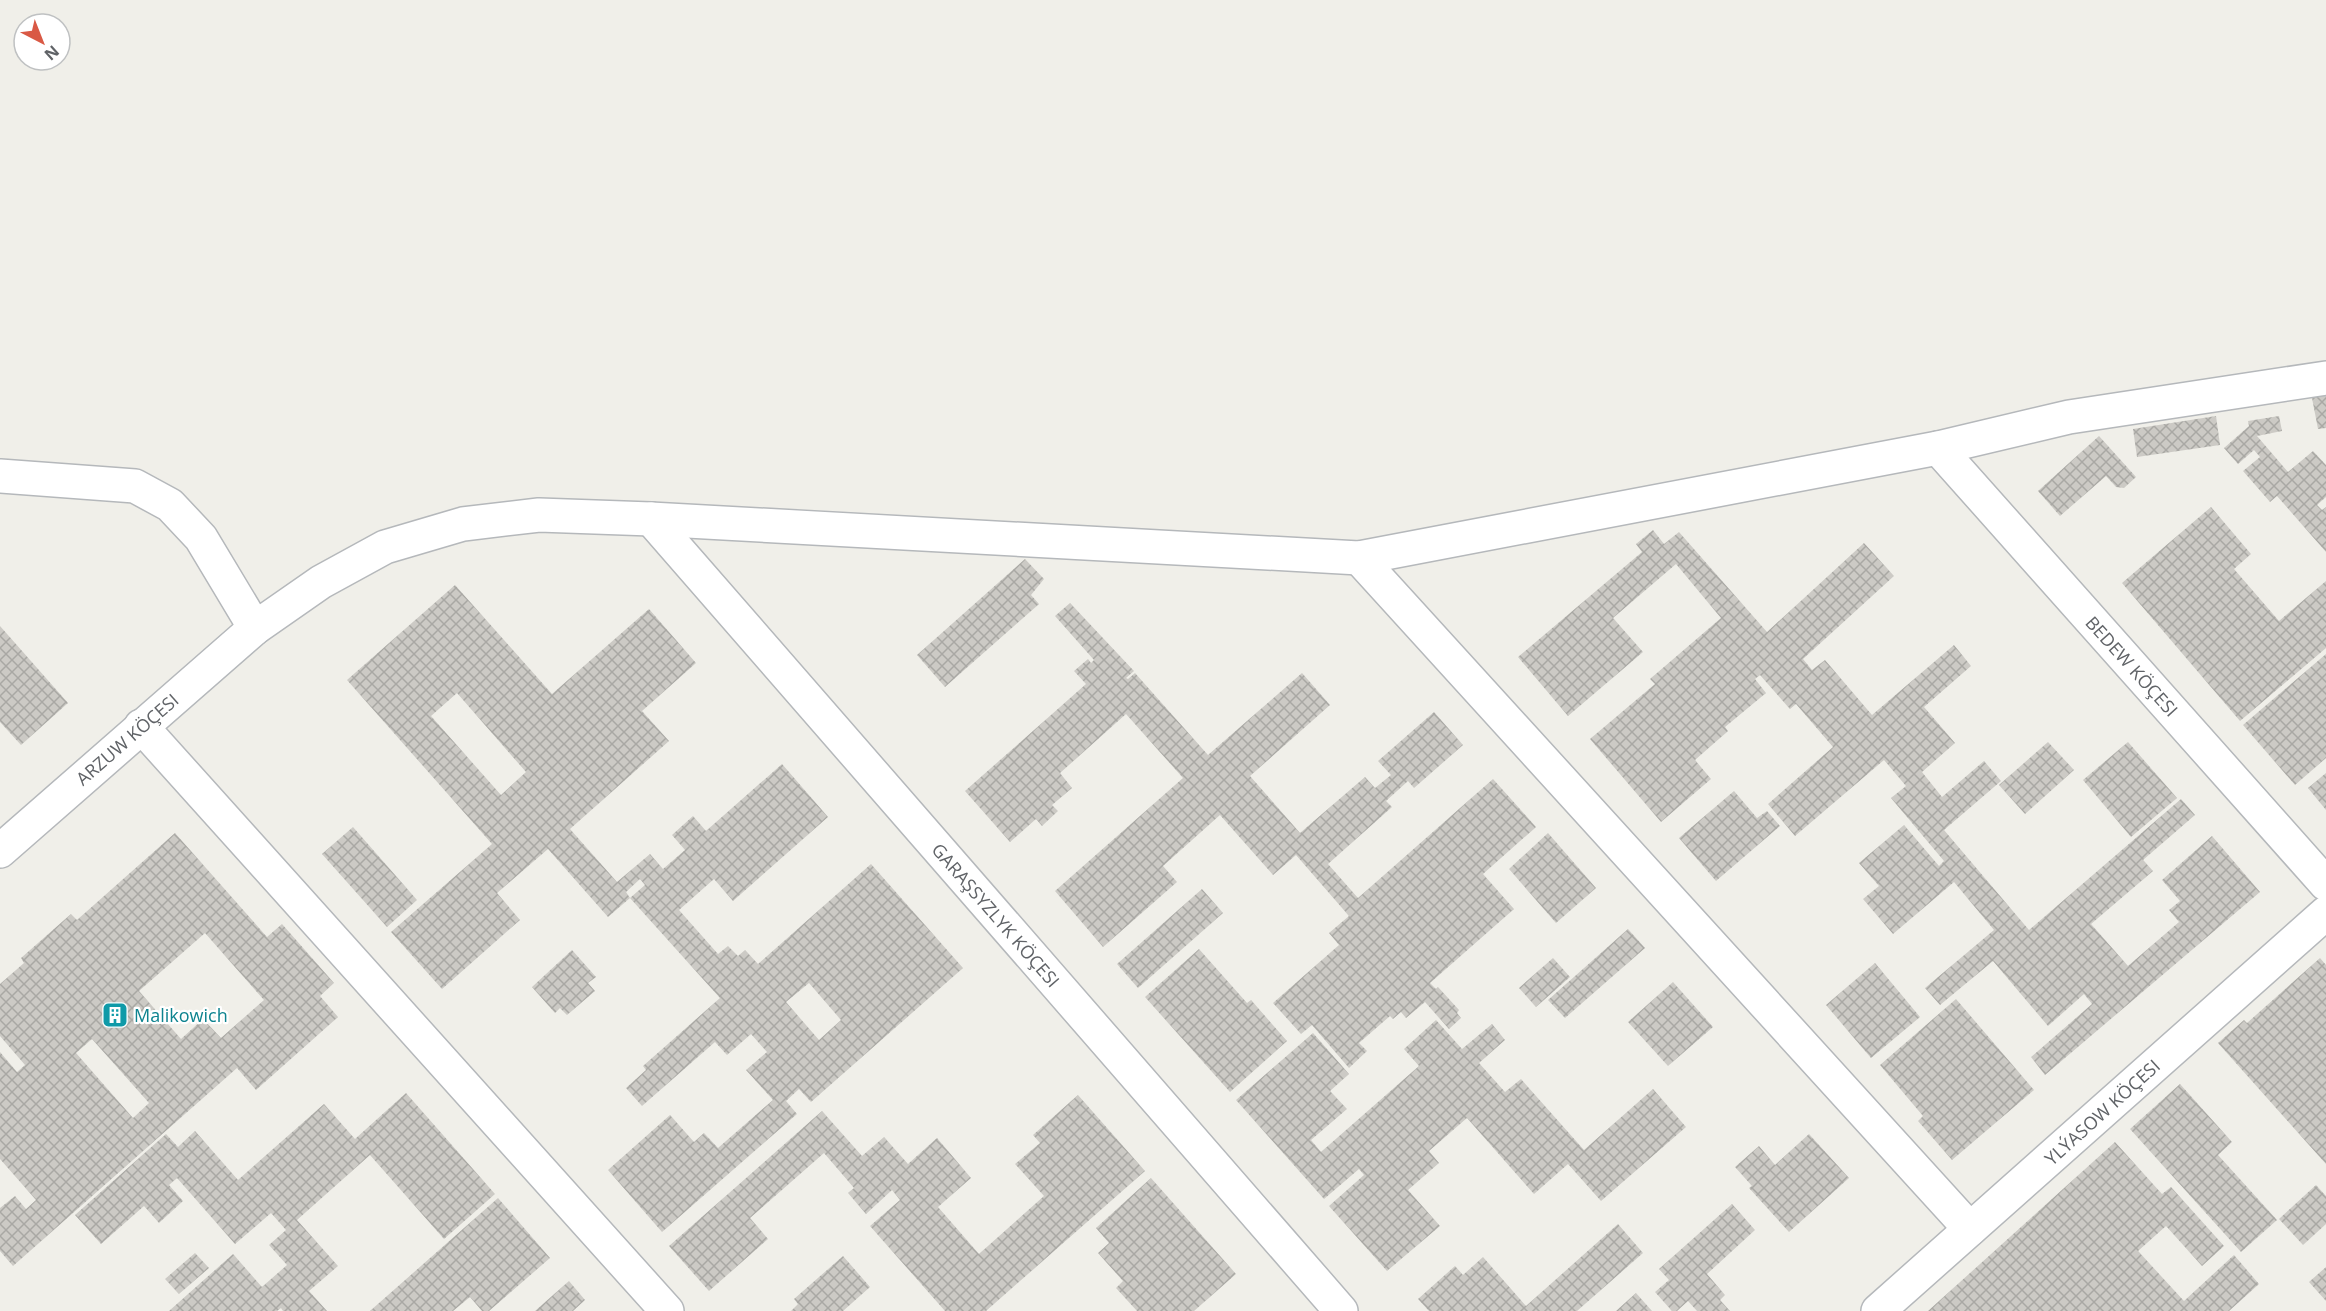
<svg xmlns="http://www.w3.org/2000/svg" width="2326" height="1311" font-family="'Open Sans',sans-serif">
<defs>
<pattern id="building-cross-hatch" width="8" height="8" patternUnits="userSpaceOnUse" patternTransform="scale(1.5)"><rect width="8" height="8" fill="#cccac5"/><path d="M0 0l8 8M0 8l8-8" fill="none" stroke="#a9a8a4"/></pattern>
</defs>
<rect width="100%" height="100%" fill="#f0efe9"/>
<!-- building -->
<g fill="url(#building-cross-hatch)" fill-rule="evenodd">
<polygon points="2326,395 2326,428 2318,429 2312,398"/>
<polygon points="2216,416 2220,445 2137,457 2133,429"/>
<polygon points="2279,416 2282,431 2257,436 2288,472 2313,451 2326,465 2326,497 2317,505 2322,510 2326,507 2326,552 2277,496 2270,502 2243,471 2260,457 2254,450 2238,464 2224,448 2249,426 2248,421"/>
<polygon points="2099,436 2136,477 2124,488 2116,487 2106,476 2060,516 2038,491"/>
<polygon points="2211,507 2251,554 2234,569 2279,621 2326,581 2326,648 2240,721 2122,583"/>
<polygon points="1653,530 1664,544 1679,532 1767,632 1864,543 1894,576 1803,659 1812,670 1825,660 1872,715 1954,645 1971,666 1924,707 1955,743 1922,772 1942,797 1984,761 2001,781 1944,830 2029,930 2181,799 2195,815 2143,860 2153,871 2091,924 2128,966 2179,922 2169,910 2180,901 2162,880 2212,836 2260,892 2045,1075 2031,1057 2092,1004 2084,994 2048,1026 1993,961 1940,1005 1925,988 1994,930 1954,882 1893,934 1863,899 1879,886 1859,863 1904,825 1939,866 1944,861 1891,798 1906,786 1884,760 1795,836 1768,804 1833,747 1796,704 1790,709 1760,675 1755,679 1766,693 1725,727 1728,731 1695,760 1711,779 1661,822 1590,739 1655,684 1650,679 1721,618 1676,564 1613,618 1643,652 1568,716 1518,657 1642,552 1636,544"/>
<polygon points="1025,559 1044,579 1031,595 1039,604 945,687 917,655"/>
<path d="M 455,585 L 552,694 L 649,609 L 696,663 L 642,711 L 669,741 L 570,829 L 617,882 L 650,854 L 663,869 L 685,850 L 672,835 L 693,816 L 706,831 L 782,764 L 828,817 L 733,901 L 714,879 L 679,910 L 718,954 L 728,946 L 738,956 L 745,950 L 758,964 L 871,864 L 963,968 L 811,1102 L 799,1089 L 786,1101 L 797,1114 L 662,1232 L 608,1170 L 670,1115 L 694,1142 L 704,1133 L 718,1148 L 773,1100 L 746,1070 L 767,1052 L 751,1034 L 727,1055 L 715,1042 L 642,1106 L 626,1088 L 646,1070 L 643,1066 L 720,998 L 630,898 L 608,917 L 548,849 L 497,893 L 520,920 L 442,989 L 391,932 L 492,844 L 347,680 ZM 457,693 L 526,772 L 501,795 L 431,716 ZM 640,879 L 645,885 L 630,898 L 626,892 ZM 809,983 L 841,1020 L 819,1040 L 786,1002 Z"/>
<polygon points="1070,603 1134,671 1126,678 1128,679 1135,673 1208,755 1302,673 1330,705 1250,776 1300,833 1365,777 1375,788 1391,775 1378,761 1434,712 1463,745 1414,788 1408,781 1386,801 1392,807 1328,864 1358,898 1493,779 1536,827 1483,874 1514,909 1430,983 1436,989 1438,987 1459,1010 1457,1013 1461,1018 1449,1029 1425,1002 1406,1018 1401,1012 1393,1019 1390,1016 1359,1043 1367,1051 1349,1068 1312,1025 1301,1034 1273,1003 1339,945 1329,933 1349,916 1296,855 1273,875 1220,815 1163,866 1177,882 1103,947 1055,891 1183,778 1126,714 1060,773 1072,788 1052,805 1058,811 1042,826 1036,819 1010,842 965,791 1086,684 1074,671 1088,659 1091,663 1094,660 1055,616"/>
<polygon points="0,626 68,703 21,745 0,722"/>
<polygon points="2326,654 2326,758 2295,785 2243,725"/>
<polygon points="2048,742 2074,770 2025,814 1999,785"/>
<polygon points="2128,742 2177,798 2131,837 2083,780"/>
<polygon points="2326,773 2326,810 2308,788"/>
<polygon points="1734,791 1757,818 1767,811 1780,826 1716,881 1679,838"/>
<polygon points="353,827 417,900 387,927 322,854"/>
<path d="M 175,833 L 267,937 L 282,924 L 334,983 L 320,996 L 338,1017 L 256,1090 L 237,1068 L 13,1266 L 0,1251 L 0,1208 L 15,1196 L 26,1209 L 36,1200 L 0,1159 L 0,1052 L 17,1072 L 25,1065 L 0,1036 L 0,984 L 24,963 L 21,958 L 71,914 L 77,920 ZM 205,933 L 264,1000 L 221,1038 L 203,1019 L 181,1039 L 139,991 ZM 92,1039 L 149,1103 L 133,1118 L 76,1053 Z"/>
<polygon points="1548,833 1596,888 1556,923 1509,869"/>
<polygon points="1202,889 1223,913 1138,988 1117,964"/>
<polygon points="1628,929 1645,948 1565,1018 1548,1000"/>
<polygon points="1199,949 1247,1003 1251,1000 1287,1041 1230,1092 1145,997"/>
<polygon points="572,950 596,977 588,983 595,991 567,1015 560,1008 555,1013 532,987"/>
<polygon points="1553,958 1570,977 1536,1007 1519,988"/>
<polygon points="2320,958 2326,965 2326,1164 2218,1043 2244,1020 2247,1023"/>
<polygon points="1875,963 1920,1017 1871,1058 1826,1005"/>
<polygon points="1673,982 1713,1027 1668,1066 1628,1022"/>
<polygon points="1956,999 2034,1090 1952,1160 1918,1121 1923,1116 1880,1065"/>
<polygon points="1436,1020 1462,1049 1492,1024 1505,1040 1479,1063 1505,1092 1521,1079 1584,1150 1653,1089 1686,1127 1601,1201 1568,1164 1534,1194 1467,1118 1429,1151 1439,1163 1408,1190 1440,1226 1387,1271 1329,1206 1364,1175 1359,1169 1324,1199 1236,1100 1313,1033 1349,1074 1330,1091 1347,1109 1311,1140 1321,1152 1419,1066 1404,1049"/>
<polygon points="2180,1084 2232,1142 2218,1155 2277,1220 2241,1252 2130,1129"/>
<polygon points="406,1093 495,1194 444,1239 370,1155 297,1220 338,1266 309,1291 327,1311 283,1311 281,1308 277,1311 169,1311 233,1254 262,1287 287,1265 269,1245 286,1230 271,1213 235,1244 177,1178 169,1185 183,1201 159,1223 144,1206 101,1244 75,1215 166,1134 178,1147 195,1131 238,1180 324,1104 355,1139"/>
<polygon points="1078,1095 1145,1171 986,1311 945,1311 870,1226 900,1200 892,1190 866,1214 848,1193 854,1188 824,1153 750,1218 768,1239 709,1291 669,1246 822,1111 862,1156 884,1137 908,1164 937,1138 971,1178 938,1207 979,1254 1044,1196 1015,1164 1040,1143 1033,1135"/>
<polygon points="1809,1134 1849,1178 1789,1232 1749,1188 1752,1186 1735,1167 1759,1146 1775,1165"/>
<polygon points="2115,1142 2162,1194 2171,1187 2224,1246 2202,1266 2166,1226 2138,1251 2184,1301 2234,1255 2259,1284 2229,1311 1928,1311"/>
<polygon points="1151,1178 1236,1274 1194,1311 1137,1311 1116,1288 1123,1281 1098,1253 1109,1243 1096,1228"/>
<polygon points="2316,1185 2326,1196 2326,1224 2303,1245 2279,1219"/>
<polygon points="498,1198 550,1258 504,1298 489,1311 482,1311 470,1297 453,1311 370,1311"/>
<polygon points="1732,1204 1755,1230 1707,1274 1725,1295 1720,1300 1730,1311 1697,1311 1688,1301 1677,1311 1672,1311 1655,1292 1669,1280 1659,1269"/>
<polygon points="1618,1224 1643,1253 1577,1311 1429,1311 1418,1299 1455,1266 1463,1275 1483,1257 1526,1306"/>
<polygon points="195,1253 209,1268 179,1294 165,1279"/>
<polygon points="843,1256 870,1287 843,1311 791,1311 798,1304 794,1299"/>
<polygon points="2326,1267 2326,1301 2309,1282"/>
<polygon points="569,1281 585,1300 573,1311 535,1311"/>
<polygon points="1636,1293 1652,1311 1616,1311"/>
</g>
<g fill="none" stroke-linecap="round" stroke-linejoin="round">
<!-- minor casing -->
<g stroke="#b5b8bb" stroke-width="36">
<g id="minor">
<polyline points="1938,448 2326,884"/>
<polyline points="0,476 135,486 170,505 201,538 255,628"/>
<polyline points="651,519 1341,1311"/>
<polyline points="1359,558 1970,1229"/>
<polyline points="141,726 667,1311"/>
<polyline points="0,851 255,628 321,582 385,547 463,524 539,515 651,519 1359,558 1938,448 2069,417 2326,378"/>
<polyline points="1878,1311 2326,913"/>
</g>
</g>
<!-- minor -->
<use href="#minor" stroke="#fff" stroke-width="33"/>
</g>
<!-- icons -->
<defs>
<g id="building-square" transform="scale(1.35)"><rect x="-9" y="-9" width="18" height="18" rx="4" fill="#0f9aa8" stroke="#fff"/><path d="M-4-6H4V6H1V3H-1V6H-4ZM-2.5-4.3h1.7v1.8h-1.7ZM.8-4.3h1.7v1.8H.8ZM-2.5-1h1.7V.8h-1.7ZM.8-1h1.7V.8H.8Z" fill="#fff"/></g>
</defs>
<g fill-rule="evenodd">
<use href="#building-square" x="115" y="1015"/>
</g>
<g text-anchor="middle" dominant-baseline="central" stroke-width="4.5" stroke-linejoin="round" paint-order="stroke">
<!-- street labels -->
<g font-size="18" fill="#606367" stroke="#fff">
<text transform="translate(2132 666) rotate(48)">BEDEW KÖÇESI</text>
<text transform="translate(127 739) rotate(-41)">ARZUW KÖÇESI</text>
<text transform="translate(996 915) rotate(49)">GARAŞSYZLYK KÖÇESI</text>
<text transform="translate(2102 1112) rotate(-42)">YLÝASOW KÖÇESI</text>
</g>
<!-- culture labels -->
<g font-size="18" fill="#0d838f" stroke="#fff" text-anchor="start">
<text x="134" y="1015">Malikowich</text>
</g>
</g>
<!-- north arrow -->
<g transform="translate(42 42) rotate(138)"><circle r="28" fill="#ffffff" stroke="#bfc1c2" stroke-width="1.5"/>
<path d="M0-4.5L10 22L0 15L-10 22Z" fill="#d95945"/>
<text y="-9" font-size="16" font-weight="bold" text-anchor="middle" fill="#606367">N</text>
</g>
</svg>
